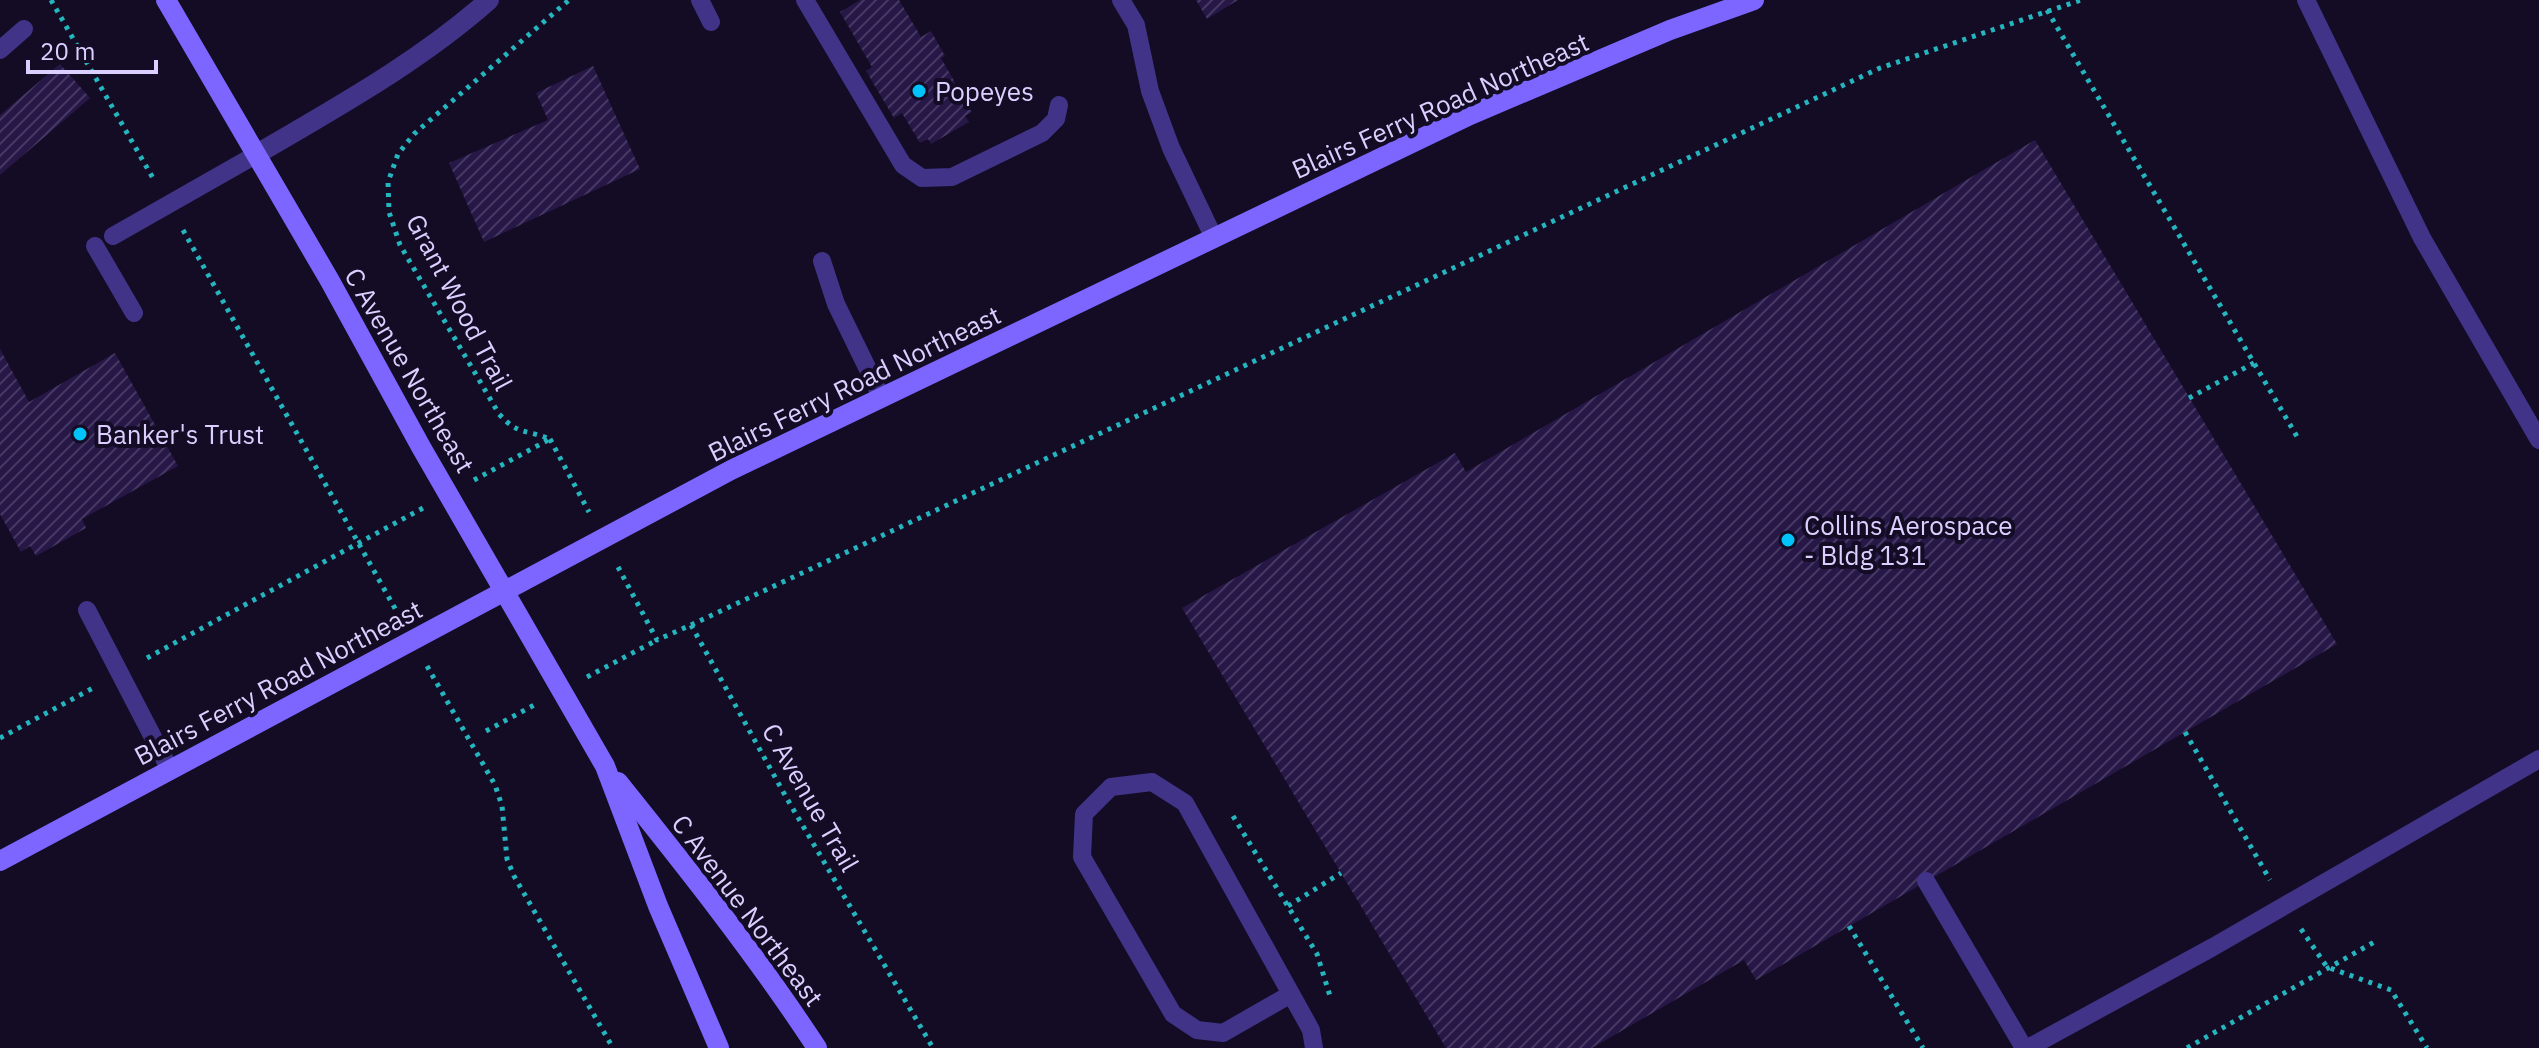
<svg xmlns="http://www.w3.org/2000/svg" width="2539" height="1048" font-family="'IBM Plex Sans',sans-serif">
<defs>
<pattern id="building-hatch" width="6" height="6" patternUnits="userSpaceOnUse" patternTransform="scale(2)"><rect width="6" height="6" fill="#261747"/><path d="M-1 1l2-2M0 6l6-6M5 7l2-2" fill="none" stroke="#453863"/></pattern>
</defs>
<rect width="100%" height="100%" fill="#130c24"/>
<!-- building -->
<g fill="url(#building-hatch)">
<polygon points="860,0 899,0 921,37 931,31 945,56 941,58 972,112 965,116 969,122 931,144 928,139 920,143 902,113 894,118 866,71 872,67 840,12"/>
<polygon points="1196,0 1238,0 1207,19"/>
<polygon points="60,64 90,98 0,175 0,115"/>
<polygon points="593,66 640,169 484,242 449,163 548,120 536,93"/>
<polygon points="2035,140 2337,644 1756,980 1744,960 1592,1048 1446,1048 1182,608 1455,453 1466,472"/>
<polygon points="0,349 29,402 115,353 178,466 82,519 86,528 36,556 30,546 21,552 0,514"/>
</g>
<g fill="none" stroke-linecap="round" stroke-linejoin="round">
<!-- path -->
<g stroke="#25b5be" stroke-width="5" stroke-dasharray="4 6" stroke-linecap="butt">
<polyline points="51,0 154,180"/>
<polyline points="2047,10 2299,440"/>
<polyline points="183,230 397,612"/>
<polyline points="2189,398 2254,363"/>
<polyline points="550,439 589,512"/>
<path d="M 474,480 L 550,439 C 526,429 519,436 499,414 L 400,245 L 389,212 L 388,182 L 398,154 L 414,134 L 569,0"/>
<polyline points="618,567 657,640 691,625 786,797 933,1048"/>
<polyline points="691,625 1880,68 2081,0"/>
<polyline points="147,658 423,508"/>
<polyline points="427,666 495,785 502,806 507,859 514,876 613,1048"/>
<polyline points="587,677 657,640"/>
<polyline points="486,731 536,704"/>
<polyline points="2185,732 2270,880"/>
<polyline points="0,738 93,688"/>
<polyline points="1233,816 1317,954 1330,996"/>
<polyline points="1288,906 1341,873"/>
<polyline points="1849,926 1923,1048"/>
<polyline points="2301,929 2327,967 2391,990 2427,1048"/>
<polyline points="2187,1048 2376,941"/>
</g>
<!-- lane -->
<g stroke="#413387" stroke-width="18">
<polyline points="700,0 711,22"/>
<polyline points="805,0 903,165 922,178 952,177 1042,133 1056,119 1059,105"/>
<polyline points="1121,0 1136,25 1150,91 1171,148 1214,238"/>
<polyline points="2306,0 2422,238 2539,440"/>
<polyline points="0,50 24,29"/>
<polyline points="113,236 257,154"/>
<polyline points="95,246 134,313"/>
<polyline points="822,261 836,304 882,398"/>
<polyline points="87,610 170,770"/>
<polyline points="1926,881 2024,1048"/>
<polyline points="1291,994 1223,1033 1197,1030 1173,1014 1082,857 1084,814 1111,787 1152,782 1185,803 1311,1030 1314,1048"/>
<polyline points="2028,1048 2213,947 2539,759"/>
</g>
<!-- street -->
<path stroke="#413387" stroke-width="20" d="M 257,154 C 337,107 419,62 489,0"/>
<!-- secondary -->
<g stroke="#7c66ff" stroke-width="20">
<polyline points="166,0 330,281 421,447 605,766 658,906 719,1048"/>
<path d="M 618,782 C 687,868 756,955 817,1048"/>
<polyline points="0,861 731,470 1470,115 1670,30 1754,0"/>
</g>
</g>
<!-- markers -->
<g fill="#00c3fa" stroke="#130c24" stroke-width="3">
<circle cx="919" cy="91" r="8"/>
<circle cx="80" cy="434" r="8"/>
<circle cx="1788" cy="540" r="8"/>
</g>
<g text-anchor="middle" dominant-baseline="central" stroke-width="8" stroke-linejoin="round" paint-order="stroke">
<!-- poi labels -->
<g font-size="26" fill="#dacfff" stroke="#130c24" text-anchor="start">
<text x="935" y="91">Popeyes</text>
<text x="96" y="434">Banker's Trust</text>
<text x="1804" y="525">Collins Aerospace<tspan x="1804" dy="30">- Bldg 131</tspan></text>
</g>
<!-- street labels -->
<g font-size="26" fill="#dacfff" stroke="#130c24">
<text transform="translate(1440 105) rotate(-24)">Blairs Ferry Road Northeast</text>
<text transform="translate(460 302) rotate(62)">Grant Wood Trail</text>
<text transform="translate(410 370) rotate(60)">C Avenue Northeast</text>
<text transform="translate(854 383) rotate(-26)">Blairs Ferry Road Northeast</text>
<text transform="translate(278 682) rotate(-28)">Blairs Ferry Road Northeast</text>
<text transform="translate(811 797) rotate(60)">C Avenue Trail</text>
<text transform="translate(748 910) rotate(53)">C Avenue Northeast</text>
</g>
</g>
<!-- scale -->
<path d="M28 60v12h128v-12" fill="none" stroke="#dacfff" stroke-width="4"/>
<text x="40" y="60" font-size="24" fill="#dacfff" stroke="#130c24" stroke-width="6" paint-order="stroke">20 m</text>
</svg>
